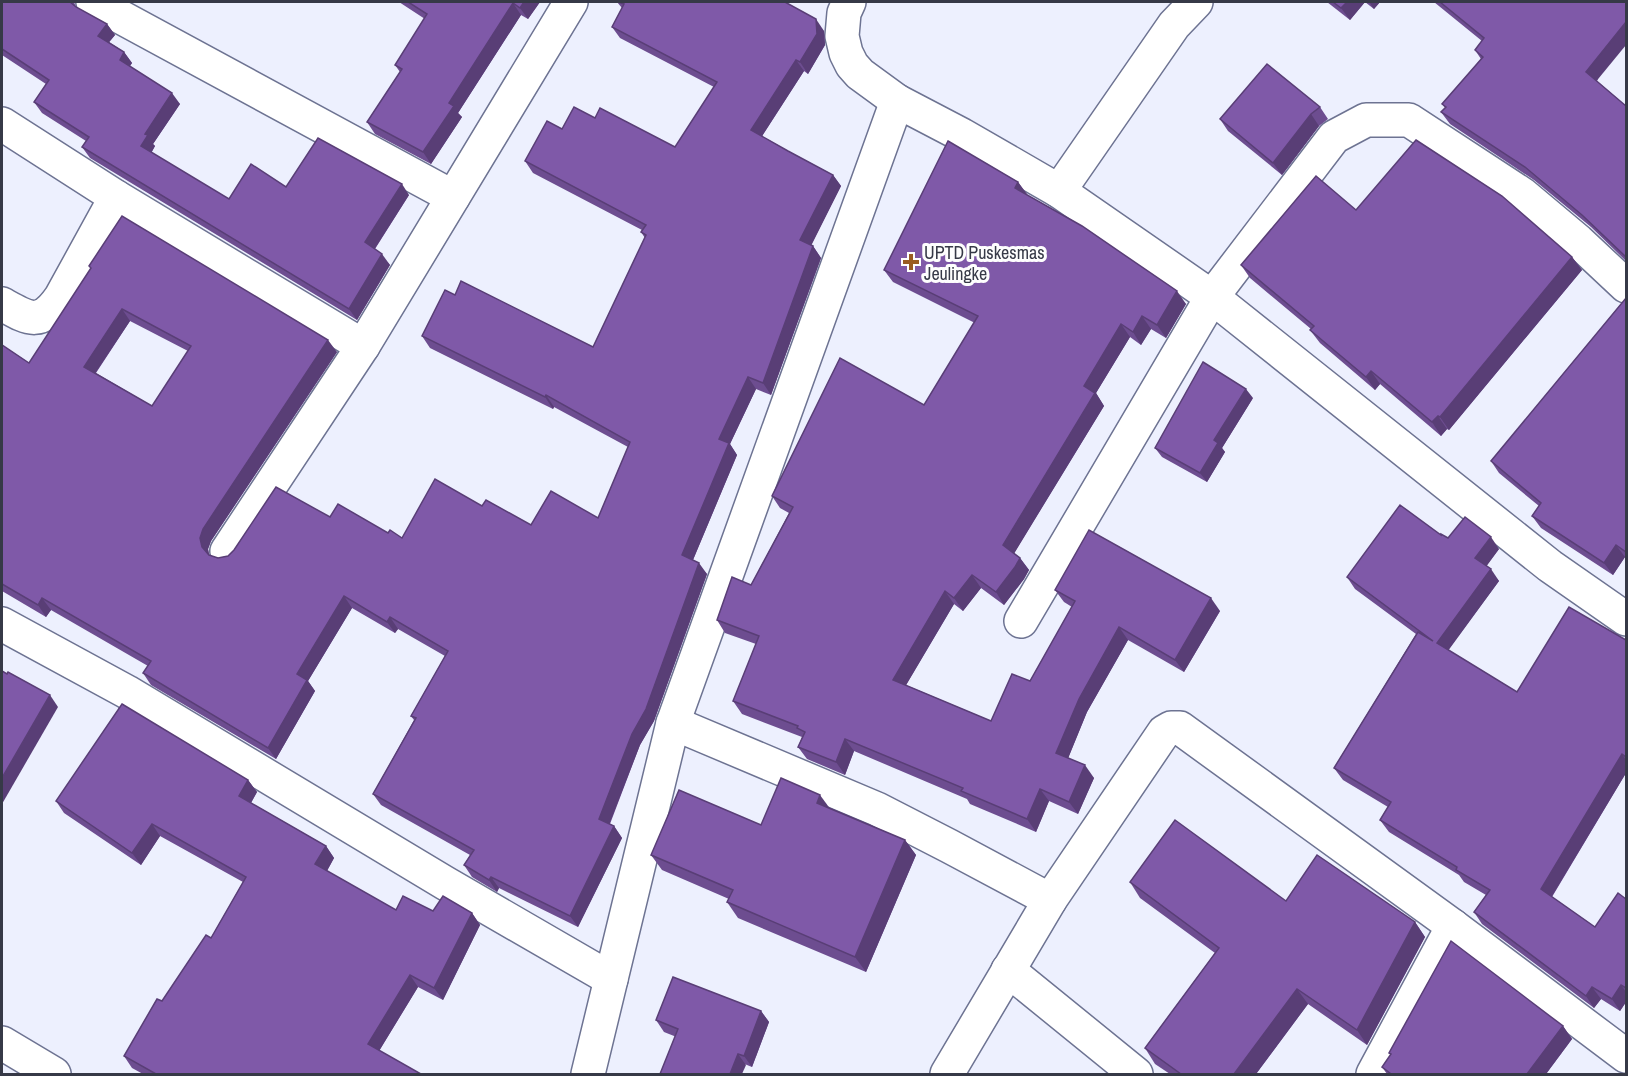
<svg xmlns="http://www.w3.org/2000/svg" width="1628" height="1076" font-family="'Archivo Narrow',sans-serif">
<rect width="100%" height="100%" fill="#edf0fe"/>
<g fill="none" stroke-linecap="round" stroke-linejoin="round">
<!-- minor casing -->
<g stroke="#6d7392" stroke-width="36">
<g id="minor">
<polyline points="93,2 453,197"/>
<polyline points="849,2 844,13 842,36 846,53 852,65 860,74 897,101 962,135 1059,191 1212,297 1550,566 1626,619"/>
<polyline points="2,124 116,197 363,346"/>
<polyline points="1059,191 1174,25 1196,2"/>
<path d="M 2,304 C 29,319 40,327 61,297 L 116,197"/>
<polyline points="227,551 363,346 571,2"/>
<polyline points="1021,621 1212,297 1334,137 1366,120 1409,120 1522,194 1578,241 1626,286"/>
<polyline points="2,624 127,692 445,883 611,979"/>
<polyline points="673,723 877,809 949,846 1050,900"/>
<polyline points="1008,970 1136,1074"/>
<polyline points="2,1043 54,1074"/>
<polyline points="588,1074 673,723 897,101"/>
<polyline points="947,1074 1050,900 1164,732 1171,728 1180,728 1453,926 1626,1056"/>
<polyline points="1373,1074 1453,926"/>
</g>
</g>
<!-- minor -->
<use href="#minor" stroke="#fff" stroke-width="33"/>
</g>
<!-- wall -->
<g fill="#6d4d90" fill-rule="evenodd">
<polygon points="2,2 74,2 76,7 107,24 115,35 109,42 124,52 132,63 130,66 180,104 153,144 155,146 151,153 229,199 286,187 409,195 375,249 390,265 357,320 90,158 82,147 86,141 42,113 34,102 46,84 2,55"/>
<polygon points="399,2 540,2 528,19 521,15 458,113 462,117 431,164 375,134 367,122 400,72 395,65 425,19"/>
<path d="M 617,2 L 785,2 L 824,31 L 825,45 L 808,74 L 804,71 L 762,136 L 788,151 L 833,175 L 841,186 L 811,245 L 813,246 L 821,258 L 771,395 L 756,389 L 730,444 L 737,455 L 693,560 L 707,574 L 654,721 L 640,745 L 610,824 L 614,826 L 622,838 L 578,927 L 499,888 L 497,892 L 472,877 L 464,865 L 470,855 L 381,805 L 373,794 L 414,720 L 411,716 L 445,656 L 398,629 L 395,633 L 352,608 L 308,681 L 315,691 L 276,759 L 151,685 L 143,673 L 148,666 L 51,610 L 46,617 L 2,591 L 2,345 L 29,363 L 91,269 L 89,266 L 337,352 L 211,541 L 208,549 L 209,555 L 218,558 L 228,556 L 330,517 L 402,538 L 482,506 L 531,525 L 598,518 L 628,447 L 554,407 L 553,409 L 430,348 L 422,336 L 455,295 L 593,347 L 645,238 L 641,232 L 642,230 L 533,173 L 525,161 L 562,129 L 595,118 L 675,147 L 714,87 L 620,38 L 612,27 L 622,8 ZM 130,321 L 188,351 L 152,406 L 96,373 Z"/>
<polygon points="1327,2 1365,2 1350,20"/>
<polygon points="1365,2 1380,2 1374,9"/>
<polygon points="1434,2 1626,2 1597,81 1626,106 1626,261 1591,227 1534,180 1450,124 1441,112 1445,108 1442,104 1481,59 1475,50 1482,41"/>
<polygon points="1320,107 1328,119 1319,126 1282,175 1228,131 1220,119"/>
<polygon points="1018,182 1027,195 1186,304 1166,338 1151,329 1141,345 1130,337 1096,393 1104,406 1014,553 1020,558 1029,570 1024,579 1004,605 981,588 963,611 954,604 906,685 991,721 1030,681 1072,607 1064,602 1055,590 1220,611 1184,672 1128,640 1087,712 1068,758 1094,778 1078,814 1049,801 1036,832 970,804 967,799 854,751 845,775 807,759 798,747 802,737 742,714 733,701 756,644 725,633 717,620 751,585 789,513 780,508 772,496 924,405 975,323 893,282 884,270"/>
<polygon points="1356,210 1572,257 1582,270 1449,430 1447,429 1441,436 1380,384 1375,390 1320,343 1310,330 1311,329 1250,278 1241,265"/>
<polygon points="1626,298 1626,558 1625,557 1613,575 1541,528 1532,516 1539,506 1499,473 1491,461"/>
<polygon points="1253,398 1222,448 1225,452 1207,482 1162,457 1155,448"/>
<polygon points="1441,535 1448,538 1499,549 1486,566 1499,581 1448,650 1517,692 1626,640 1626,773 1552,897 1595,927 1626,899 1626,1002 1620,1011 1601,999 1594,1008 1482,924 1474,912 1486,895 1464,882 1459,875 1389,832 1380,820 1388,807 1343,780 1334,768 1416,634 1355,589 1347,577"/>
<polygon points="248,780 257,792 251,803 326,846 334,858 327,871 396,910 472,913 480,925 443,1000 418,987 379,1051 421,1074 143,1074 132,1068 124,1056 162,1001 211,938 243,882 160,836 141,865 64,813 56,801"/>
<polygon points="830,808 905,840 916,855 866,972 738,918 727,902 729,899 662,870 651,855 761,825"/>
<polygon points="1130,882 1286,901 1415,922 1425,937 1367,1045 1308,1004 1256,1074 1170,1074 1155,1064 1145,1048 1215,953 1140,898"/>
<polygon points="761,1011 769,1022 752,1067 664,1032 656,1020"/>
<polygon points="1563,1026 1572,1039 1546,1074 1387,1074 1382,1067"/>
</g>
<!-- shaded-wall -->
<g fill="#593e76">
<polygon points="524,2 540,2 528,19 520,8"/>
<polygon points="1347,2 1365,2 1350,20 1341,8"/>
<polygon points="1369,2 1380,2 1374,9"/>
<polygon points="513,3 521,15 458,113 462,117 431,164 423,152 449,103"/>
<polygon points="816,19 824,31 825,45 808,74 800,62"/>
<polygon points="1626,22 1626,45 1594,84 1586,72"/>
<polygon points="107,24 115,35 106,46 98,36"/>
<polygon points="124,52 132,63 127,70 120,60"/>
<polygon points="796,60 804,71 759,141 751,130"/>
<polygon points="172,93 180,104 153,144 155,146 149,157 141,146 145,134"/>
<polygon points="1311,114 1319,126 1282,175 1273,163"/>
<polygon points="833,175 841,186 808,252 800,240"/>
<polygon points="1018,182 1027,194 1024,201 1015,188"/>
<polygon points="402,184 409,195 372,253 365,242"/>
<polygon points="813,246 821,258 771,395 763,383"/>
<polygon points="382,254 390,265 357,320 349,309"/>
<polygon points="1572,257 1582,270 1449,430 1440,417"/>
<polygon points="1177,291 1186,304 1166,338 1157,325"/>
<polygon points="122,309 130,321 92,378 84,367"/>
<polygon points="1142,316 1151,329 1141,345 1133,332"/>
<polygon points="1121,324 1130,337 1096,393 1104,406 1012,557 1003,545 1084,386"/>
<polygon points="328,340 337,352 211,541 208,549 210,559 202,547 200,538 203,529"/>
<polygon points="1371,371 1380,384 1375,390 1366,377"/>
<polygon points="748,377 756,389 730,444 737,455 690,567 682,555 719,439"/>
<polygon points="1246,389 1253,398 1222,448 1225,452 1207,482 1200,473 1214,440"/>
<polygon points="546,395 554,407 553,409 545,397"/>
<polygon points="1438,416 1447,429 1441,436 1432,422"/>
<polygon points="1491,537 1499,549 1483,571 1475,558"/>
<polygon points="1616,545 1625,557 1613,575 1604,563"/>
<polygon points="1020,558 1029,570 1024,579 1004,605 996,592"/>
<polygon points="699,563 707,574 654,721 640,745 607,830 599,819"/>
<polygon points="1491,569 1499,581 1445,655 1437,643"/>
<polygon points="972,575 981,588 963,611 954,598"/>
<polygon points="945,591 954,604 902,692 893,680"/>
<polygon points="344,596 352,608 308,681 315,691 276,759 268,748 297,674"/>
<polygon points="42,598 51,610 46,617 38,605"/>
<polygon points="1211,598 1220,611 1184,672 1175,660"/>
<polygon points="390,617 398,629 395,633 387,622"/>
<polygon points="1119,627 1128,640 1087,712 1065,766 1056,753 1079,699"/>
<polygon points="50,695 58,707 2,804 2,778"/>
<polygon points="845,739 854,751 845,775 836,762"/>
<polygon points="1622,754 1626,760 1626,773 1549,901 1541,889"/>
<polygon points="1085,765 1094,778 1078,814 1069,802"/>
<polygon points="248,780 257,792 248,808 239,796"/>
<polygon points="1040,789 1049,801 1036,832 1027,819"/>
<polygon points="820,795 831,810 817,803"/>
<polygon points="152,824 160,836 141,865 132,853"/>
<polygon points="614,826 622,838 578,927 570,916"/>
<polygon points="905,840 916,855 866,972 855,957"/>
<polygon points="326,846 334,858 324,876 315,864"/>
<polygon points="491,877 499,888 497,892 489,880"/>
<polygon points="472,913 480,925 443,1000 434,988"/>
<polygon points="1415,922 1425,937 1367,1045 1357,1030"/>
<polygon points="410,975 418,987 376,1056 368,1044"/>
<polygon points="1621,985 1626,992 1626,1002 1620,1011 1612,999"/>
<polygon points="1592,987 1601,999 1594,1008 1586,996"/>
<polygon points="1297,989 1308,1004 1256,1074 1234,1074"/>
<polygon points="761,1011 769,1022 752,1067 744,1056"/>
<polygon points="1563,1026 1572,1039 1546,1074 1527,1074"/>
<polygon points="738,1054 746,1065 742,1074 730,1074"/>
</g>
<!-- building -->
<g fill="#7f59a8" stroke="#593e76" stroke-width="1.5" fill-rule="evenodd">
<polygon points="2,2 70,2 76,7 107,24 98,36 124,52 120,60 172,93 145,134 148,135 141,146 229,199 251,164 286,187 318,138 402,184 365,242 382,254 349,309 82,147 89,137 34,102 49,80 2,49"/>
<polygon points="408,2 524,2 520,8 513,3 449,103 454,106 423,152 367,122 402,69 395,65 427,14"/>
<path d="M 618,2 L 785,2 L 816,19 L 817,34 L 800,62 L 796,60 L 751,130 L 788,151 L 833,175 L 800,240 L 813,246 L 763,383 L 748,377 L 719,439 L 729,443 L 682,555 L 699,563 L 646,709 L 632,734 L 599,819 L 614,826 L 570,916 L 491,877 L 489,880 L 464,865 L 474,850 L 373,794 L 416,718 L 411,716 L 448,651 L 390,617 L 387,622 L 344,596 L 297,674 L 307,680 L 268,748 L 143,673 L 151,661 L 42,598 L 38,605 L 2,584 L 2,345 L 29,363 L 91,268 L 89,266 L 122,216 L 328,340 L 203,529 L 200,538 L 202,547 L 209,555 L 218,558 L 228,556 L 234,550 L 276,487 L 330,517 L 338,504 L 388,533 L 390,530 L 402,538 L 435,479 L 482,506 L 486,500 L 531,525 L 551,491 L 598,518 L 630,442 L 546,395 L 545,397 L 422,336 L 445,290 L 455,295 L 461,281 L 593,347 L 646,235 L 641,232 L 646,225 L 525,161 L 547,121 L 562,129 L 574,107 L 595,118 L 600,108 L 675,147 L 717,82 L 612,27 L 624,4 ZM 122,309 L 191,346 L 152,406 L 84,367 Z"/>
<polygon points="1333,2 1347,2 1341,8"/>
<polygon points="1440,2 1626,2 1626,22 1586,72 1626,106 1626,257 1582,215 1525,167 1441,112 1446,107 1442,104 1483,57 1475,50 1484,38"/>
<polygon points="1267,64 1320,107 1311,114 1273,163 1220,119"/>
<polygon points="1416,140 1502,196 1572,257 1440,417 1438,416 1432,422 1371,371 1366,377 1310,330 1314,326 1241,265 1316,176 1356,210"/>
<polygon points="948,141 1018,182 1015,188 1082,226 1177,291 1157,325 1142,316 1133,332 1121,324 1084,386 1095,393 1003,545 1020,558 1015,567 996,592 972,575 954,598 945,591 893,680 991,721 1012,674 1030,681 1075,601 1055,590 1089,530 1211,598 1175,660 1119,627 1079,699 1056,753 1085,765 1069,802 1040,789 1027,819 961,791 963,788 845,739 836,762 798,747 805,732 797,728 798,726 733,701 759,636 717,620 732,577 751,585 793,507 772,496 840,358 924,405 978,316 884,270"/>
<polygon points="1626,298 1626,552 1616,545 1604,563 1532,516 1541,503 1491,461"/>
<polygon points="1203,362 1246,389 1214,440 1218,443 1200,473 1155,448"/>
<polygon points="1400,505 1441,535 1441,534 1448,538 1465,517 1491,537 1475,558 1491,569 1437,643 1517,692 1569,607 1626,640 1626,757 1622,754 1541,889 1595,927 1618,893 1626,899 1626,988 1621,985 1612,999 1592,987 1586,996 1474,912 1490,890 1456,870 1457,867 1380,820 1391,802 1334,768 1418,632 1433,641 1347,577"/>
<polygon points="2,671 7,674 8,672 50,695 2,778"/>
<polygon points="122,704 248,780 239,796 326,846 315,864 396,910 403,896 433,911 443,896 472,913 434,988 410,975 368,1044 421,1074 156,1074 124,1056 157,999 162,1001 206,935 211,938 246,877 152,824 132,853 56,801"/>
<polygon points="781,778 820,795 817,803 905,840 855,957 727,902 733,890 651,855 679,790 761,825"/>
<polygon points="1175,820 1286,901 1317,855 1415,922 1357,1030 1297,989 1234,1074 1181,1074 1145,1048 1219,948 1130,882"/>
<polygon points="1451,941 1563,1026 1527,1074 1390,1074 1390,1073 1382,1067 1391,1054 1389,1053"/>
<polygon points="673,977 761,1011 744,1056 738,1054 730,1074 660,1074 678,1029 656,1020"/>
</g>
<!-- markers -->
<path fill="#9a5c21" stroke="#fefefe" stroke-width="2" d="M908 253h6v6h6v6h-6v6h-6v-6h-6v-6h6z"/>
<g text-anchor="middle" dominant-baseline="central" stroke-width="6" stroke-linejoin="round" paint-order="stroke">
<!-- poi labels -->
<g font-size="18" fill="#363947" stroke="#fefefe" text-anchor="start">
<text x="924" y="252">UPTD Puskesmas<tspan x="924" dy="21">Jeulingke</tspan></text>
</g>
</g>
<!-- border -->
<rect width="1628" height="1076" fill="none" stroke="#363947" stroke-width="6"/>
</svg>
